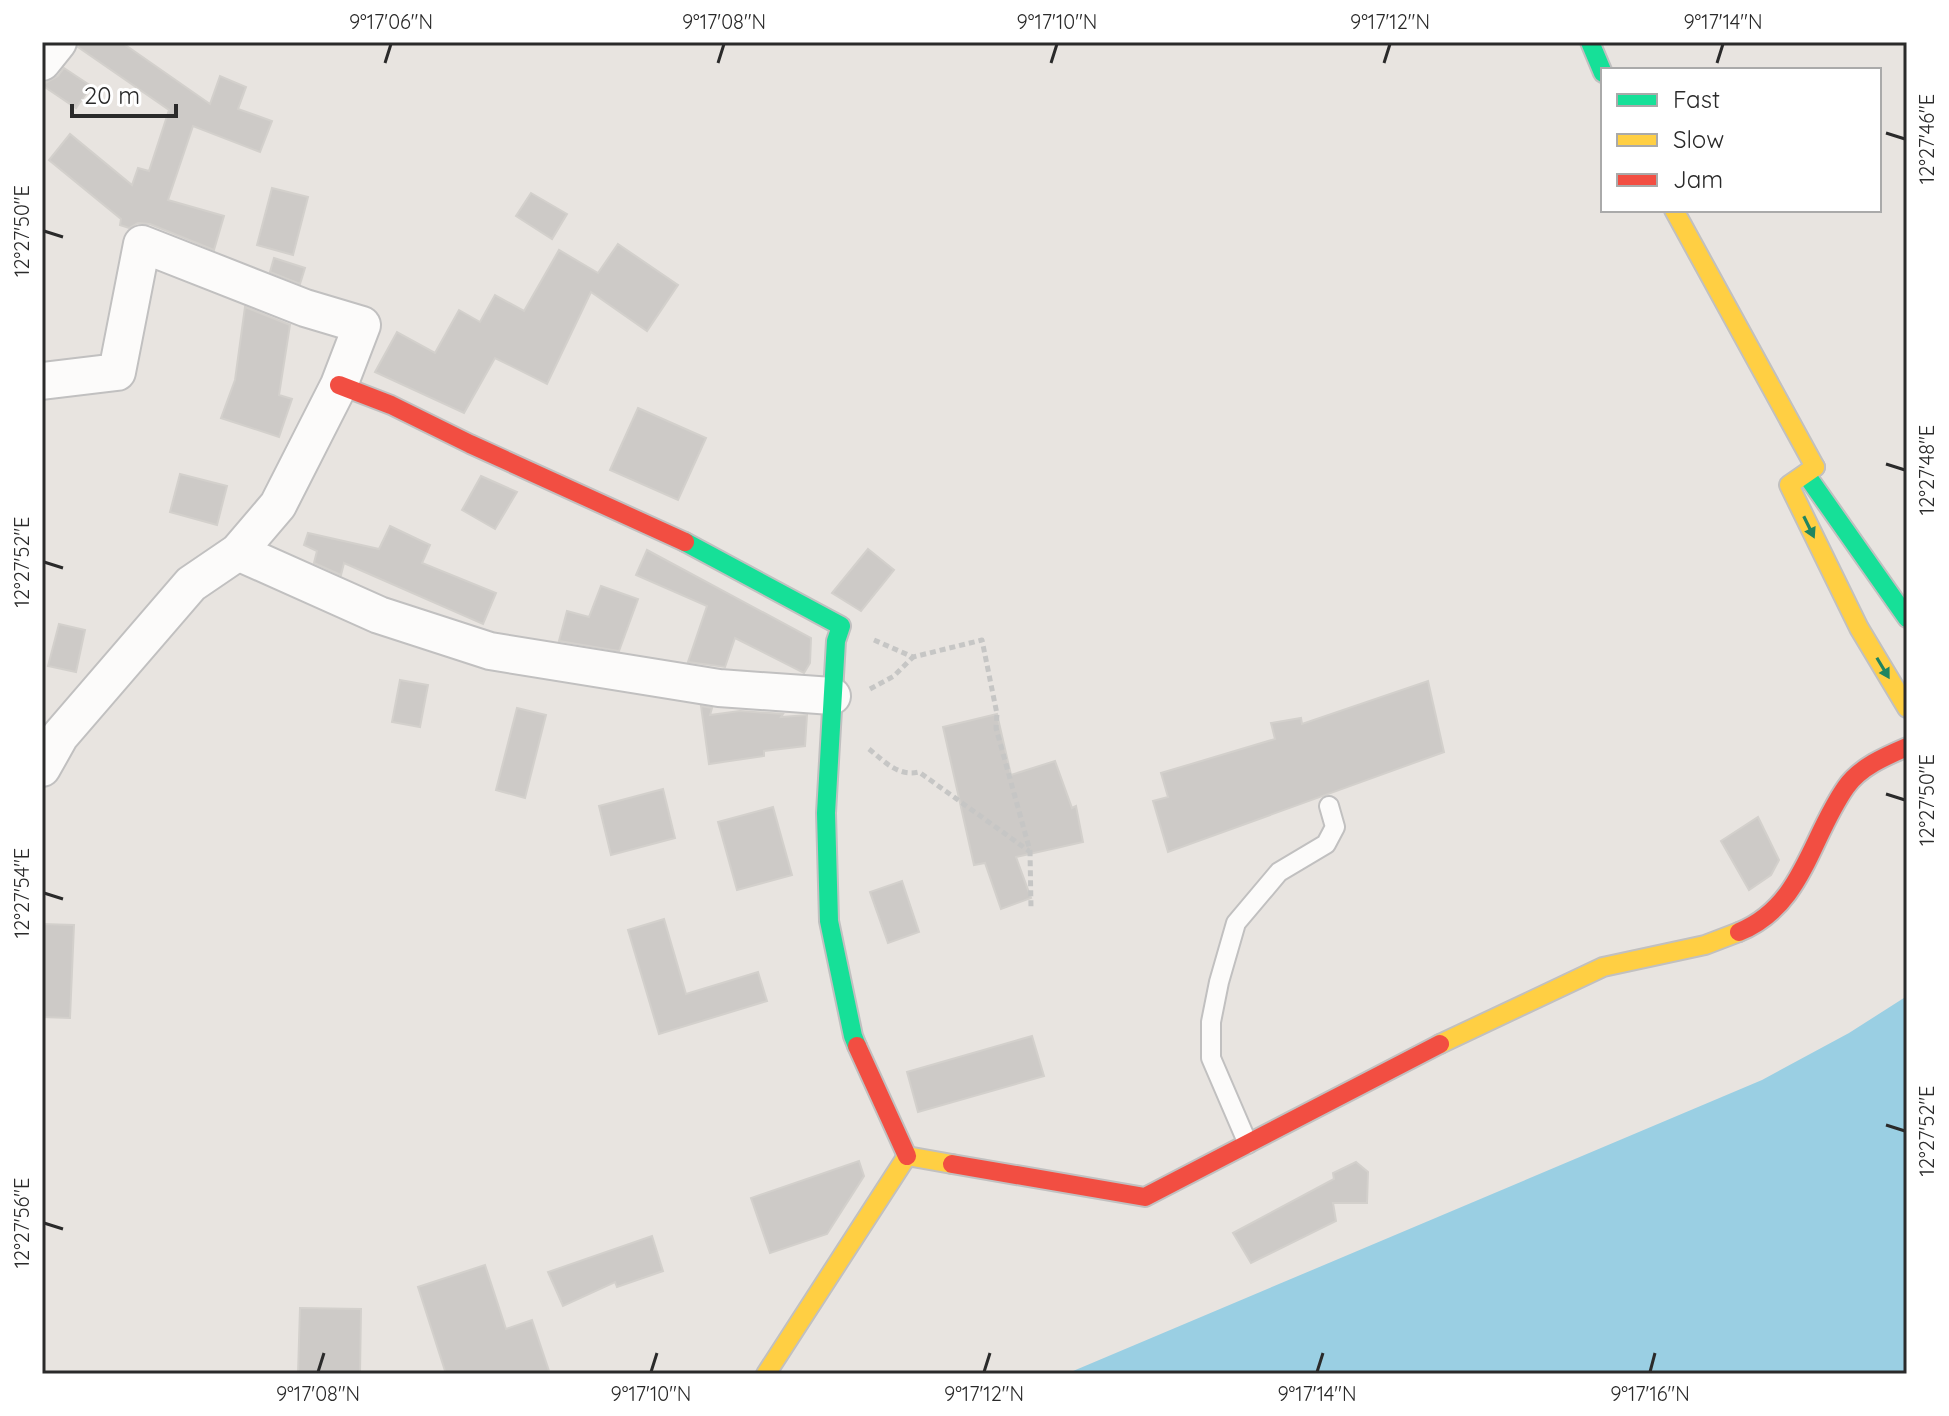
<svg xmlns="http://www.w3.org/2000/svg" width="1949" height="1416" font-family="Quicksand,sans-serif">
<rect width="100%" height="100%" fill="#e8e4e0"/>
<!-- water -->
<polygon fill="#9acfe3" points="1907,996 1907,1374 1066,1374 1762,1080 1849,1033"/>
<!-- building -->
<g fill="#cdcac7" stroke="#d3d0cc" stroke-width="2">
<polygon points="79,42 121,42 210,104 220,76 246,87 238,109 272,121 260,152 193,126 168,200 224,216 214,250 150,224 138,223 129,228 120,225 121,219 49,160 70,134 132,185 138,168 149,171 169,110 78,47"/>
<polygon points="64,68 91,86 76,108 42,85 58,76"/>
<polygon points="272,188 308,197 293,255 257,245"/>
<polygon points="531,193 567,214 552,239 516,216"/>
<polygon points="618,244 678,285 647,331 591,292 547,384 495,358 464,413 375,372 397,332 435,353 459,310 480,322 495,295 524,311 559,250 598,273"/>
<polygon points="274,258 305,268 300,284 270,272"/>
<polygon points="245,307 290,325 279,395 292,399 279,437 221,418 235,380"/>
<polygon points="638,408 706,438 678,500 610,470"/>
<polygon points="180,474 227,486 217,525 170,512"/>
<polygon points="481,476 517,492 495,529 462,510"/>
<polygon points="390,526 430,545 422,563 496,593 483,624 344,563 341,575 314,563 317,551 304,545 308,533 379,549"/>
<polygon points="868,549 894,570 861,611 832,593"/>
<polygon points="647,550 811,638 810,663 804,673 735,638 725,667 688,662 707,606 636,575"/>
<polygon points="601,586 638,599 619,651 559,641 567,611 589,617"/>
<polygon points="59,624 85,630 76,672 48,666"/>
<polygon points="400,680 428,685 420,727 392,722"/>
<polygon points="1428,681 1444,752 1168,852 1153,801 1168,797 1161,773 1275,739 1271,723 1301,718 1302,724"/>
<polygon points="701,706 712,708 710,715 740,711 783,714 781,717 807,715 805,746 764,751 764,756 709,764"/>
<polygon points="517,708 546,715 525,798 496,790"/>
<polygon points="997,714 1011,775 1055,761 1072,808 1076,806 1083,842 1016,857 1031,898 1001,909 985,863 974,865 943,727"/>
<polygon points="663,789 675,838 611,855 599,806"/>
<polygon points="773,807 792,875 737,890 718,822"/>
<polygon points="1758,817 1779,860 1771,875 1749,890 1721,841"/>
<polygon points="902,881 919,932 888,943 870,892"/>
<polygon points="664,919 686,994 758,972 767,1001 659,1034 628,930"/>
<polygon points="42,924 74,925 70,1018 42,1017"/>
<polygon points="1032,1036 1044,1076 918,1112 907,1072"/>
<polygon points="859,1161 864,1176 827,1234 770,1253 751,1198"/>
<polygon points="1356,1162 1368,1172 1367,1203 1333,1203 1336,1221 1251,1263 1233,1233 1334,1179 1333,1173"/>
<polygon points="652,1236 663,1271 617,1287 615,1282 563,1306 548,1272"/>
<polygon points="485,1265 506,1329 532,1320 550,1374 446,1374 418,1287"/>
<polygon points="300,1308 361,1309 360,1374 298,1374"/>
</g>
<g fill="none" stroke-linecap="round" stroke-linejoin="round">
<!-- lane casing -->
<g stroke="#c1c0c0" stroke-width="22">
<polyline id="lane" points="1248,1144 1211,1058 1211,1022 1219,982 1236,923 1279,872 1326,844 1335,827 1329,806"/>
</g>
<!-- street casing -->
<g stroke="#c1c0c0" stroke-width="40">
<g id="street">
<polyline points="42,62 58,42"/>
<polyline points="42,381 117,372 142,244 305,308 362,325 339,385 278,505 238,552 191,584 60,736 42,768"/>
<polyline points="238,552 379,615 490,651 719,688 832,696"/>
</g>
</g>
<!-- fast casing -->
<g stroke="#c1c0c0" stroke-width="22">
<g id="fast">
<polyline points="1590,42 1603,73"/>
<polyline points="1810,480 1907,618"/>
<polyline points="685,542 841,626 836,641 826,813 829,921 853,1036 857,1046"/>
</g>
</g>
<!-- slow casing -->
<g stroke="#c1c0c0" stroke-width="22">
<g id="slow">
<polyline points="1674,210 1815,467"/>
<polyline points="1815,467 1789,485 1859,628 1907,708"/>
<polyline points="1440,1044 1603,967 1705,945 1739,932"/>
<polyline points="766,1374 907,1156 952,1164"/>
</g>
</g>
<!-- jam casing -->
<g stroke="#c1c0c0" stroke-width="22">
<g id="jam">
<polyline points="339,385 391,405 470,444 685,542"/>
<path d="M 1739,932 C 1803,906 1810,838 1846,787 C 1860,767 1886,756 1907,747"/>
<polyline points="857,1046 907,1156"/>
<polyline points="952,1164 1145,1197 1440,1044"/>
</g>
</g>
<!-- path -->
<g stroke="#c6c6c5" stroke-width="5" stroke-dasharray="6 4" stroke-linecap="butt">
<polyline points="874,640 913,657 982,640 997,714 996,728 1030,851 1031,908"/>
<polyline points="870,689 894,676 913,657"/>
<path d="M 869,749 C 884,761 898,777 919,772 L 1029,851"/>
</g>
<!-- lane -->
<use href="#lane" stroke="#fcfbfa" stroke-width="18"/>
<!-- street -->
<use href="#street" stroke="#fcfbfa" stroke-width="36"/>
<!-- fast -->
<use href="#fast" stroke="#16e098" stroke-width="18"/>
<!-- slow -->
<use href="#slow" stroke="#ffcf43" stroke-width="18"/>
<!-- jam -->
<use href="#jam" stroke="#f24e42" stroke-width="18"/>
</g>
<!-- one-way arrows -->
<defs><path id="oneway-solid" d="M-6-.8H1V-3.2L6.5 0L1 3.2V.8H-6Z" transform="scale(2)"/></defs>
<g fill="#208561">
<use href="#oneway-solid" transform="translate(1809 527) rotate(64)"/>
<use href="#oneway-solid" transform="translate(1883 668) rotate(59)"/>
</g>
<!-- ticks -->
<path fill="none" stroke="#2a2a2a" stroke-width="3" d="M 385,63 L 391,44M 718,63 L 724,44M 1051,63 L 1057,44M 1384,63 L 1390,44M 1717,63 L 1723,44M 1886,133 L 1905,139M 44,231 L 63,237M 1886,464 L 1905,470M 44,562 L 63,568M 1886,794 L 1905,800M 44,893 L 63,899M 1886,1125 L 1905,1131M 44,1223 L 63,1229M 318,1372 L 324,1353M 651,1372 L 657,1353M 984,1372 L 990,1353M 1317,1372 L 1323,1353M 1650,1372 L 1655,1353"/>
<!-- border -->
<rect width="1949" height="1416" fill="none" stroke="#ffffff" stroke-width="88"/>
<!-- legend -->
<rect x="1601" y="68" width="280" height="144" fill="#ffffff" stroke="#aaaaaa" stroke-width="2"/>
<rect x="1617" y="94" width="40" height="12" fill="#16e098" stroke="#aaaaaa" stroke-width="2"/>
<text x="1673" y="108" font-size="24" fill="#2a2a2a">Fast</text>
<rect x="1617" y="134" width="40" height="12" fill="#ffcf43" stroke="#aaaaaa" stroke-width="2"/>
<text x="1673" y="148" font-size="24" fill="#2a2a2a">Slow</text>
<rect x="1617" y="174" width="40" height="12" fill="#f24e42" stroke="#aaaaaa" stroke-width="2"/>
<text x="1673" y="188" font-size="24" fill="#2a2a2a">Jam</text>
<!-- scale -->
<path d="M72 104v12h104v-12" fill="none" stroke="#2a2a2a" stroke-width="4"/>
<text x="84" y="104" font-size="24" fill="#2a2a2a" stroke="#ffffff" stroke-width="6" paint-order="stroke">20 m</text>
<rect x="44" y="44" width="1861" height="1328" fill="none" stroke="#2a2a2a" stroke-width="3"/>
<g font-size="20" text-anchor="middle" fill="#2a2a2a">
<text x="391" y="29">9°17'06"N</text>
<text x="724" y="29">9°17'08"N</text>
<text x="1057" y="29">9°17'10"N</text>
<text x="1390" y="29">9°17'12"N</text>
<text x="1723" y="29">9°17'14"N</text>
<text transform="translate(1927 139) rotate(-90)" y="7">12°27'46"E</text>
<text transform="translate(22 231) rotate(-90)" y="7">12°27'50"E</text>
<text transform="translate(1927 470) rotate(-90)" y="7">12°27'48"E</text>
<text transform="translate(22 562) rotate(-90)" y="7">12°27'52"E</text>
<text transform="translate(1927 800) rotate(-90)" y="7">12°27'50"E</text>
<text transform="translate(22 893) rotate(-90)" y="7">12°27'54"E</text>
<text transform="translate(1927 1131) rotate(-90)" y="7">12°27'52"E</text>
<text transform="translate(22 1223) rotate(-90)" y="7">12°27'56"E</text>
<text x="318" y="1401">9°17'08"N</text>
<text x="651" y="1401">9°17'10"N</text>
<text x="984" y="1401">9°17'12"N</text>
<text x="1317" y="1401">9°17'14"N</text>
<text x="1650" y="1401">9°17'16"N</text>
</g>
</svg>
